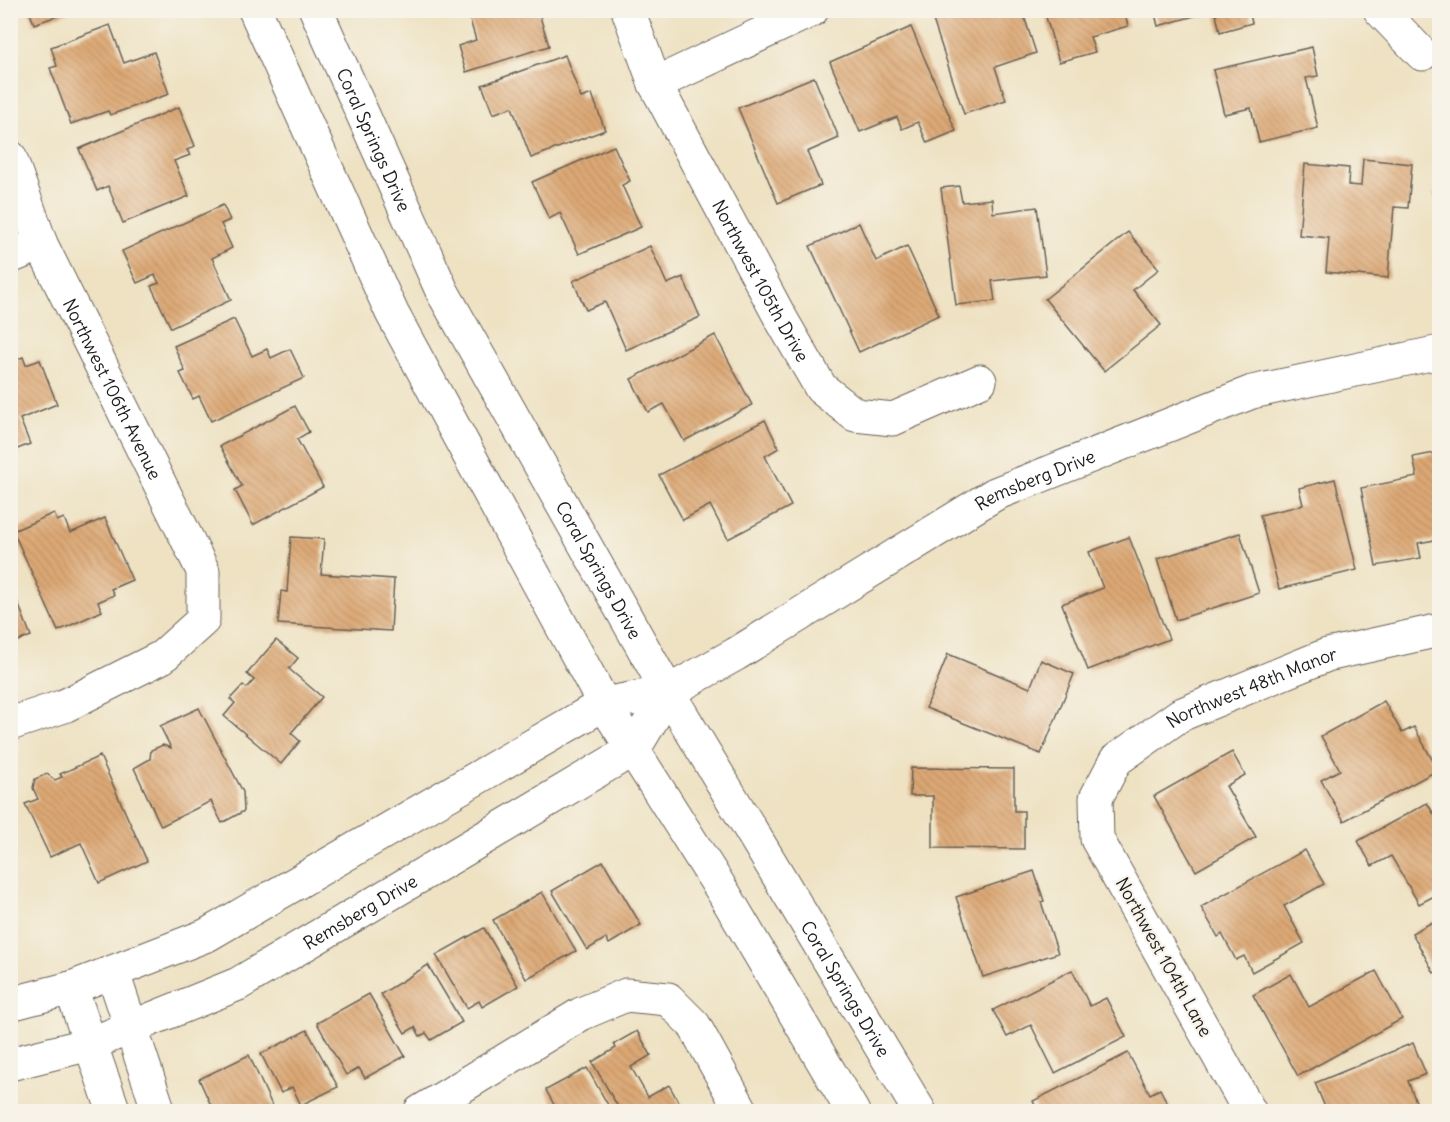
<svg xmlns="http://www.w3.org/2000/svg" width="1450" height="1122" font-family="Delius,sans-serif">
<defs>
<pattern id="building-back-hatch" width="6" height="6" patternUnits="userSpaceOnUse" patternTransform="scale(1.5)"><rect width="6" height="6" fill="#dca874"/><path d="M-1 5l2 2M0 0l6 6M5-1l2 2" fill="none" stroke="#bc9064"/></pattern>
</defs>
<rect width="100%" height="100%" fill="#f7f3e8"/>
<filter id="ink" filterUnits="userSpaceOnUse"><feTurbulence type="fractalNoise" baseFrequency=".0167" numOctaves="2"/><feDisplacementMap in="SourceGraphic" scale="12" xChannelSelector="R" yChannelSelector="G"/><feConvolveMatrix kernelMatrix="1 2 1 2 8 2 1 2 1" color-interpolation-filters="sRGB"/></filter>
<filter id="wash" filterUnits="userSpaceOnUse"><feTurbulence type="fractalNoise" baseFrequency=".008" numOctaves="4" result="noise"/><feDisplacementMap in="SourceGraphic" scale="24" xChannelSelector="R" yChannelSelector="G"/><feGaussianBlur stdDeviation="1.35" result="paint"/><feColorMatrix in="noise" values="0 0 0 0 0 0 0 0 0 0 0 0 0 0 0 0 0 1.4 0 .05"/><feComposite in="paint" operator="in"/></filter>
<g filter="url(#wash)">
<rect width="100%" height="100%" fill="#eee2c3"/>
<g id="blocks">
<!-- building -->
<g fill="url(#building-back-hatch)">
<polygon points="29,10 72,10 72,11 34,24"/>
<polygon points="467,10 538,10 549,46 466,72 458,46 476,40"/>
<polygon points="941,10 1022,10 1036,53 995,67 1006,100 964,114 931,14"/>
<polygon points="1044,10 1124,10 1128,26 1090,37 1095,52 1059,62"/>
<polygon points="1154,10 1213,10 1213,11 1158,26"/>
<polygon points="1215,10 1249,10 1252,23 1220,32"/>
<polygon points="110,25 124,63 154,52 169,94 110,115 108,111 71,124 50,68 57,66 51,47"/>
<polygon points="911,27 956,131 927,143 918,122 902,129 897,117 860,132 830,62"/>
<polygon points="1312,47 1318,76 1306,78 1318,128 1259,142 1251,108 1224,114 1213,70"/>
<polygon points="565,55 581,98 592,94 605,130 531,158 512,107 493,114 482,85"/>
<polygon points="814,77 839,138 807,152 821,185 778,203 738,108"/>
<polygon points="179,107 195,146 187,150 190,155 174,161 189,196 123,223 108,186 97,191 79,149"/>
<polygon points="614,146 630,181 622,185 641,227 579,254 560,213 549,219 532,182"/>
<polygon points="1363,159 1412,164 1408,208 1394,207 1388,278 1326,272 1329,238 1299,235 1305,164 1349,168 1348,185 1361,186"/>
<polygon points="959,186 962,202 992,199 993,213 1037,207 1046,275 992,281 995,301 956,305 941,188"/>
<polygon points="1440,188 1440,200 1433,195"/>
<polygon points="223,205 230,220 221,224 232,248 212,258 231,300 171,328 151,286 159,283 155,275 137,283 122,251"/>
<polygon points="859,223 876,261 907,246 939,315 859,352 810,246"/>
<polygon points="1128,232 1159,269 1133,290 1161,325 1104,371 1045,299"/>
<polygon points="650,246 667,284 683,277 700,317 626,350 605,302 586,310 573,281"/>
<polygon points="234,319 252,356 267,349 271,358 290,349 304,378 211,421 199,396 193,399 180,373 185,371 174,346"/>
<polygon points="715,335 752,405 684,441 664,404 648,412 631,379"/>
<polygon points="23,357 26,365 40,360 57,404 20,419 30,444 10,452 10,362"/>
<polygon points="295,406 309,432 297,439 323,487 253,525 235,490 242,486 220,446"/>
<polygon points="765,420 779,448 765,456 791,506 728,539 710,505 683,520 659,475"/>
<polygon points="1440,452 1440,539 1418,543 1421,558 1376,566 1361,488 1417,477 1413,457"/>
<polygon points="1335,479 1357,570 1279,589 1260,515 1303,505 1299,488"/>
<polygon points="54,513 57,521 64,518 70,533 105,518 132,580 111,589 114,595 98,602 102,611 58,631 13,531"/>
<polygon points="1240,533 1259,593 1176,620 1157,559"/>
<polygon points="291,537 324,539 321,574 394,579 391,631 278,624 281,591 287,592"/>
<polygon points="1129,537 1169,639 1088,670 1062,604 1103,588 1089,552"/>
<polygon points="10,583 31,636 10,644"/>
<polygon points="276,640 298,658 289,669 322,697 291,733 300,741 281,764 224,716 235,703 230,699 243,685 247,688 254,680 247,674"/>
<polygon points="948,654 1030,688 1041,660 1074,674 1041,754 926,708"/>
<polygon points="1384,701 1402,733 1414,727 1438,770 1344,821 1321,780 1340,770 1321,736"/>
<polygon points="199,708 243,792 244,811 222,823 211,801 161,826 134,768 150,759 151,750 163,745 171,748 160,726"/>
<polygon points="1232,752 1245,775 1226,786 1256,837 1196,871 1154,796"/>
<polygon points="100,756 147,861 99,883 81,843 50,857 25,804 38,799 33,788 35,779 47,774 55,780 62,777 60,774"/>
<polygon points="911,768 1014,769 1014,811 1024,811 1024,849 933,848 933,796 910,796"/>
<polygon points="1427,803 1440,824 1440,893 1419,904 1391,856 1372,866 1358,841"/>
<polygon points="1305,850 1324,884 1284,906 1304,943 1252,972 1244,956 1236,960 1222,934 1218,937 1201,907"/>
<polygon points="603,861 641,925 609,944 606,938 587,950 552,891"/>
<polygon points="1034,871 1044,901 1041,902 1058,953 983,977 956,897"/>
<polygon points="542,892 576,951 526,979 493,920"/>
<polygon points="1440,918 1440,969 1434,973 1412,933"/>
<polygon points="484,928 518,986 482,1007 479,1001 467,1008 436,955"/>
<polygon points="428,965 462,1022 431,1040 426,1033 420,1036 415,1027 405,1033 381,994"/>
<polygon points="1072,970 1090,1006 1106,998 1126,1037 1055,1073 1031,1025 1007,1037 993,1010"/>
<polygon points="1376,971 1402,1019 1298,1076 1253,995 1291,974 1309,1007"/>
<polygon points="369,994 405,1056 365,1078 359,1068 346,1075 317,1023"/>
<polygon points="307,1030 338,1087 301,1105 292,1087 281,1093 261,1054"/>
<polygon points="637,1031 651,1055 631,1067 648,1097 669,1085 683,1110 681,1112 621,1112 592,1062 616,1048 614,1044"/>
<polygon points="1413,1043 1426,1074 1408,1081 1420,1112 1327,1112 1315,1083"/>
<polygon points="1128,1053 1150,1094 1160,1089 1172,1112 1038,1112 1033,1101"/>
<polygon points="249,1055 275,1112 214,1112 199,1079"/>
<polygon points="587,1068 612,1112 558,1112 546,1090"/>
</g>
</g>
</g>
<g filter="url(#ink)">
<use href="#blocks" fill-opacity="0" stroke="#666156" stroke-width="1.5"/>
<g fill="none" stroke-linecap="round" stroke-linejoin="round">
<!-- minor casing -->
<g stroke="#666156" stroke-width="35">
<g id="minor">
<path id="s1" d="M 628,10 L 655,84 L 780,317 L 821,388 L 855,415 L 893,419 L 980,381"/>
<polyline points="1380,10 1422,54"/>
<polyline points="655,84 812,10"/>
<path id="s2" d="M 10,157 L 41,244 L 203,571 L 203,620 L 162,657 L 64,706 L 10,724"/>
<polyline points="10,257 41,244"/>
<polyline points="113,973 159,1112"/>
<polyline points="71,988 114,1112"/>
<path id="s3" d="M 10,1004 L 71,988 L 207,935 L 604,704 L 668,692 L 736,654 L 995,494 L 1252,392 L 1440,352"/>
<path id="s4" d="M 10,1064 L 90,1044 L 238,984 L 634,749 L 668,692"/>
<polyline points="420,1112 581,1014 626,995 668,999 694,1025 742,1112"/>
<path id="s5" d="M 1250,1112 L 1097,839 L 1096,798 L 1116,760 L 1180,715 L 1327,655 L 1440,630"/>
</g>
</g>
<!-- major casing -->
<g stroke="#666156" stroke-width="35">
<g id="major">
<polyline points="255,10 392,313 604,704 725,895 853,1112"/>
<path id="s6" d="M 316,10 L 442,291 L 668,692 L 920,1112"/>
</g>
</g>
<!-- minor -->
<use href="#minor" stroke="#fff" stroke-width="33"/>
<!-- major -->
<use href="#major" stroke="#fff" stroke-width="33"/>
</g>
</g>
<g text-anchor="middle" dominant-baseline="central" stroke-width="4.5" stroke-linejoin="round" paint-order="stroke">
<!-- street labels -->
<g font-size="18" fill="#1c1c1c" stroke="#f7f3e8">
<text stroke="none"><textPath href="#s6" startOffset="142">Coral Springs Drive</textPath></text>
<text stroke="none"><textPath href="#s1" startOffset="302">Northwest 105th Drive</textPath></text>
<text stroke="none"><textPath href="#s2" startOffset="254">Northwest 106th Avenue</textPath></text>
<text stroke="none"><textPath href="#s3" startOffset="1158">Remsberg Drive</textPath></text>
<text stroke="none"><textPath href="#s6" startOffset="628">Coral Springs Drive</textPath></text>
<text stroke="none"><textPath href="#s5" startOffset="552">Northwest 48th Manor</textPath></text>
<text stroke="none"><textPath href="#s4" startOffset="384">Remsberg Drive</textPath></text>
<text transform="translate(1164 957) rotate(61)">Northwest 104th Lane</text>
<text stroke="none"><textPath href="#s6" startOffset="1114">Coral Springs Drive</textPath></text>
</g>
</g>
<!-- margin -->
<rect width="1450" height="1122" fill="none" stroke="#f7f3e8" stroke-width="36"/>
</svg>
